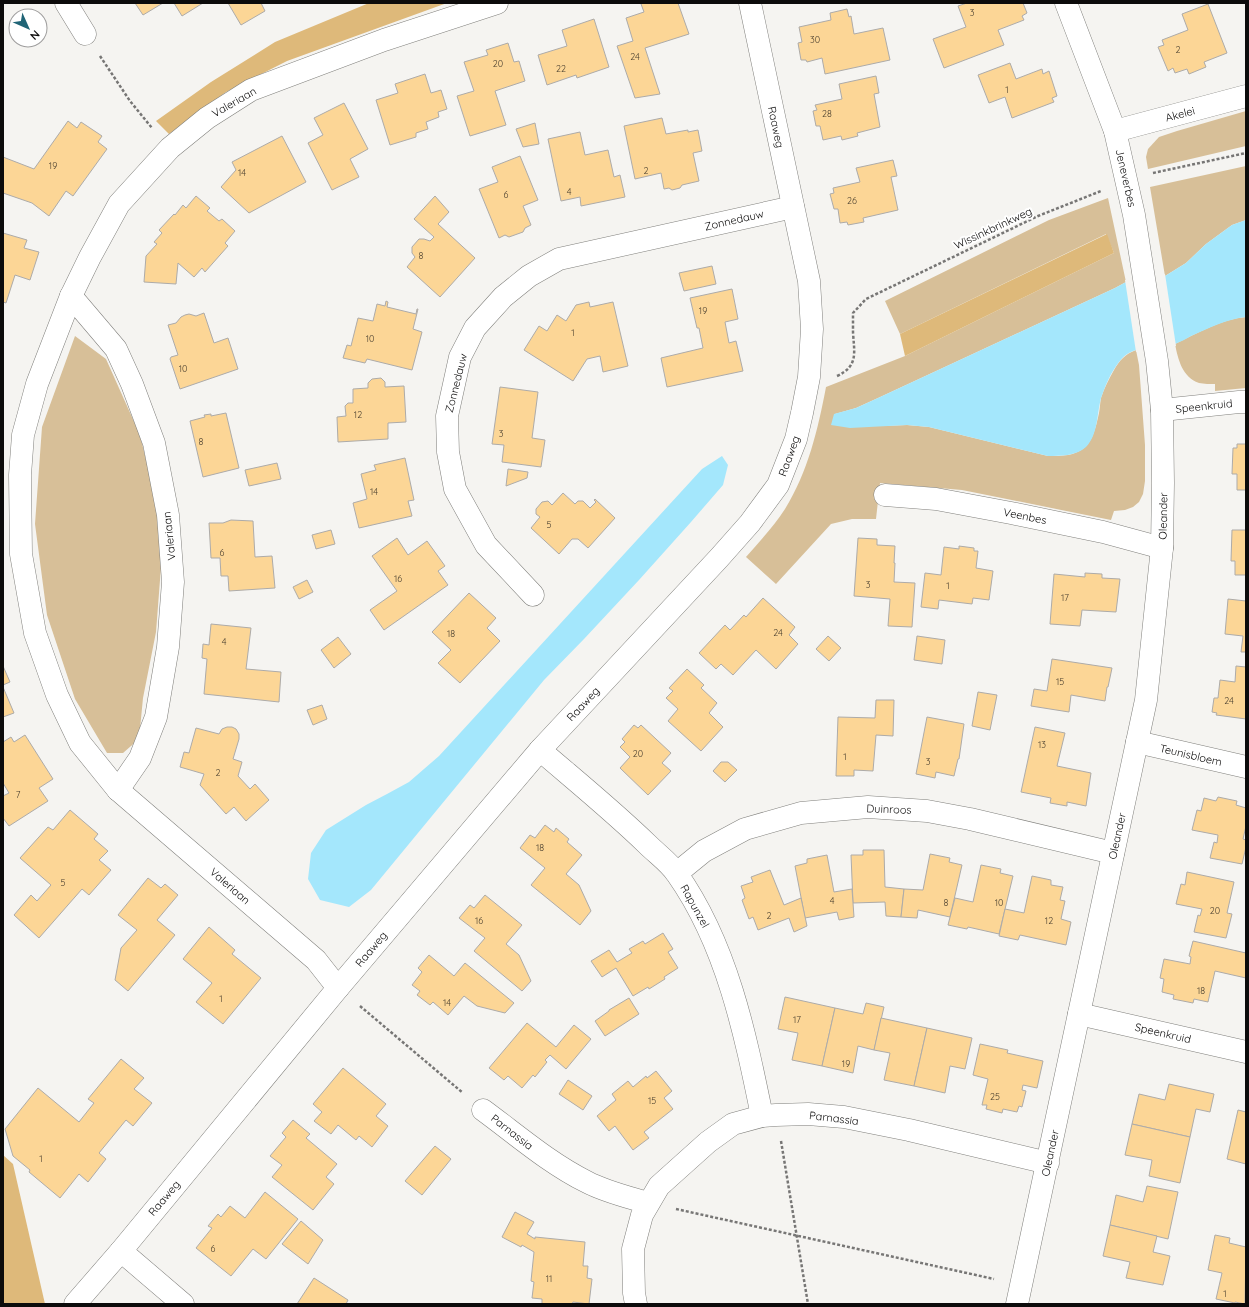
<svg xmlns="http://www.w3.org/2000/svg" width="1249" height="1307" font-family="Quicksand,sans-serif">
<rect width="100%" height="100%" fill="#f5f4f1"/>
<!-- green -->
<g fill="#d7bf98">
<polygon points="1246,111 1246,146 1148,169 1146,157 1148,149 1159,137 1177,131"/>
<polygon points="1246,166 1246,220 1232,225 1206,244 1186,263 1165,276 1150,187"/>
<path d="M 1108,198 L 1126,282 L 1115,288 L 878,398 L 856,408 L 835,414 L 883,426 L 907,425 L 929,427 L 1048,456 C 1084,457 1092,447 1099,413 C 1100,408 1100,403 1101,398 C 1104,388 1109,379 1114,370 C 1119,361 1125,354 1136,350 L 1139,365 L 1145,445 L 1145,481 L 1143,494 L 1139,502 L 1133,507 L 1125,510 L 1114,511 L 1111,520 L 962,490 L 880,483 L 876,519 L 852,519 L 831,524 L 776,584 L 746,557 C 760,541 774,526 785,509 C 808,472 818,429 826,387 L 905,356 L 1114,253 L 1106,234 L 900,334 L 885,301 L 1049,220 Z"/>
<path d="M 1246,317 L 1246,388 L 1215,391 L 1215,384 C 1210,384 1204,384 1199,383 C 1182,377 1178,359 1175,344 C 1197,333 1222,319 1246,317 Z"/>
<polygon points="75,336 106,359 140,435 156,501 161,567 156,632 143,698 139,739 123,753 107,753 75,699 47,615 35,524 42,427"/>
</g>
<!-- forest -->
<g fill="#deb97a">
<polygon points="369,3 447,3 287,61 226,92 169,134 156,121 211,82 275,42"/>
<polygon points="1107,234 1114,253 905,356 900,334"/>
<polygon points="3,1155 13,1164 45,1304 3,1304"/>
</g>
<!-- water -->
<g fill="#a4e7fc">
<path d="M 1246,220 L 1246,317 C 1227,319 1209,328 1191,336 C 1186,339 1180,342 1175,344 C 1155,349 1132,344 1119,362 C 1111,372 1105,386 1101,398 C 1097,413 1098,435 1086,447 C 1076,456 1060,456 1048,456 L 929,427 L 907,425 L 850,428 L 831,425 L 834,414 L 856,408 L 878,398 L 1115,288 L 1126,282 L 1165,276 L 1186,263 L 1206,244 L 1232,225 Z"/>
<polygon points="722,456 728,465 723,485 691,522 639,580 584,639 544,680 371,890 349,907 320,900 308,879 311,853 326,830 366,805 387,794 409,782 439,756 702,469"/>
</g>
<!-- pier -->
<polygon fill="#f5f4f1" points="1165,274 1176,346 1136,352 1125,280"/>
<!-- building -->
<g fill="#fcd696" stroke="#adaba9">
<polygon points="135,3 163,3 143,15"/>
<polygon points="174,3 203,3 182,16"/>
<polygon points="228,3 261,3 265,11 241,25"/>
<polygon points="643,3 678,3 689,34 645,48 660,94 635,98 617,46 633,41 626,18 644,12 641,4"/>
<polygon points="967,3 1023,3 1027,13 1022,16 1024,20 998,30 1004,45 944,68 933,39 966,27 958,6"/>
<polygon points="1208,4 1227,53 1204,62 1206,67 1189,74 1187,69 1175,73 1173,68 1168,71 1158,47 1164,45 1162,40 1188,30 1182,14"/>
<polygon points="847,9 849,17 851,16 854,34 883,28 890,60 825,74 822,58 807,62 806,60 801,60 798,43 802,42 799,27 831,20 830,13"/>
<polygon points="594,19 609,67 577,78 576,75 547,85 538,55 567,46 562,30"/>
<polygon points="508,43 514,62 519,61 525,81 495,91 506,125 470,136 457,96 474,91 464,62 488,55 486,50"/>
<polygon points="1010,63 1016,79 1042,69 1043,74 1049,71 1057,96 1052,98 1054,102 1012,118 1005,97 989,103 978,75"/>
<polygon points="425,74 431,93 441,90 447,109 438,112 439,117 426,122 428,129 416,133 416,137 390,145 376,100 398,93 395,84"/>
<polygon points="876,76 879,93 874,94 880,127 857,133 858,136 842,140 841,136 823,140 820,126 816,126 813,111 817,110 815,105 842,99 839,84"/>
<polygon points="344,103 368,149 350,159 359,177 332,190 308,143 323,135 314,118"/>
<polygon points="662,118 666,134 688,130 688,132 698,130 702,151 693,153 699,181 682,185 680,188 672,190 669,188 664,189 661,173 635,179 624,126"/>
<polygon points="68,121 77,128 81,122 102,136 98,142 107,149 73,196 66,191 49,216 32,203 3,193 3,157 34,169"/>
<polygon points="535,123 539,144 523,147 516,129"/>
<polygon points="580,132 585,155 608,150 614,177 620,175 625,197 581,206 580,197 561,201 548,139"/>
<polygon points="282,136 306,182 249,213 221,187 236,170 232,162"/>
<polygon points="520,156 538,200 523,206 531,225 525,228 523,232 509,237 505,235 499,238 479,189 498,182 492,167"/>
<polygon points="893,160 897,176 891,177 898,210 863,218 864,222 848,225 847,222 840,223 838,209 834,209 830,194 834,193 833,188 860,182 856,168"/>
<polygon points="196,196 210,208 207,211 219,221 222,219 235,231 225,243 228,246 205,272 202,268 194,277 178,263 176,284 144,282 146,256 157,244 154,242 162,233 159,230 174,214 175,215 183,205 186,208"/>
<polygon points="435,196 449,212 438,224 475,258 440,297 407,267 415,257 412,253 412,247 419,239 424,239 430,241 434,237 414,219"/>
<polygon points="3,233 27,240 24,248 39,252 30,280 15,275 6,303 3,302"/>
<polygon points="712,266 716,284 684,291 679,273"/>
<polygon points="732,289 738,319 725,322 729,343 736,341 743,371 667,387 661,358 703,348 699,328 697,328 690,298"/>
<polygon points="386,301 388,302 387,307 416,314 417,309 418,309 413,329 422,332 412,370 367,359 365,363 343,358 347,345 351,346 358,318 373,321 377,304 385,306"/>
<polygon points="589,302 590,307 613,302 628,366 603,372 600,356 587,359 573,381 524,350 539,326 547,331 557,315 566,321 576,305"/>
<polygon points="204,313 214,343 228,338 238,369 180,389 170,359 171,357 178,355 168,325 176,323 181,317 185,315 189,314 196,316"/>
<polygon points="381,378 385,382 385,387 404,386 406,422 388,423 388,439 338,442 337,417 346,416 345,406 348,403 353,403 353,389 368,388 368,383 372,379"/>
<polygon points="500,387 538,392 532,438 545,440 541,467 502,462 504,445 492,444"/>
<polygon points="226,413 239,468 203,477 190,421 205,417 204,415 211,414 211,416"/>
<polygon points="1237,444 1246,444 1246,490 1237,490 1237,474 1232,474 1233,448 1237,448"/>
<polygon points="405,458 414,500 408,501 412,516 359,528 353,503 367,499 361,474 376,470 374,465"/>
<polygon points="277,463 281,479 249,486 245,470"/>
<polygon points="508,469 528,472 527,478 506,486"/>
<polygon points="563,493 575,504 578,501 583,501 590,508 596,502 594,500 595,499 615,518 588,548 578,539 572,539 559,554 531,528 540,517 536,514 536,509 542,502 548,501 552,505"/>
<polygon points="231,520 253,521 255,557 272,556 275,588 229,591 228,576 221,576 220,558 211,558 209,523 223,523"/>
<polygon points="331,530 335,544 316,549 312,535"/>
<polygon points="1232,530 1246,530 1246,575 1235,575 1235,561 1231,561"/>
<polygon points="397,538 408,555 427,541 445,566 438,571 448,585 384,630 370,610 397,591 372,556"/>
<polygon points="858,538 877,539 877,545 895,546 894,563 895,563 894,582 915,583 912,627 888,626 890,599 854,596"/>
<polygon points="959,546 974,548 974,551 978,551 976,568 993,571 989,600 973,598 972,604 939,600 938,609 921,607 925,573 941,575 944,547 959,549"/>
<polygon points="1085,573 1102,574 1102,578 1120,579 1116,612 1082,610 1080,626 1050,624 1054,574 1085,577"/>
<polygon points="307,580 313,592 299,599 293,587"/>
<polygon points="469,593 496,618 487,628 500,641 460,683 438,663 451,650 432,632"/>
<polygon points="763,598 795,627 789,635 798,644 776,669 756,650 733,675 721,664 716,669 699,653 725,625 730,630 744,615 746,617"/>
<polygon points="1228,599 1246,601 1246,652 1241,652 1243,636 1225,634"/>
<polygon points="211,624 251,628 246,669 281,672 279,702 204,694 207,659 202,658 203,644 209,645"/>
<polygon points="828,636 841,648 829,661 816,649"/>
<polygon points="917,636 945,640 942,664 914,660"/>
<polygon points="338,637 351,654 334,668 321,650"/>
<polygon points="1052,659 1112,668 1108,687 1107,687 1105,701 1071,695 1069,712 1031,706 1034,689 1047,691"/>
<polygon points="3,666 10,682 3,685"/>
<polygon points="1236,666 1246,667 1246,719 1216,715 1217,713 1212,712 1214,698 1218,698 1220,680 1235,682"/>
<polygon points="687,669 704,685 701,688 717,703 709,713 723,727 701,751 668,721 678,709 666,698 673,691 669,688"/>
<polygon points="3,687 14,713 3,717"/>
<polygon points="978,692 997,695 990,730 972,726"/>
<polygon points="876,700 894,700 893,736 876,735 873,771 854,770 854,776 836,776 838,717 875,718"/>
<polygon points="322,705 327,719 313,725 307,710"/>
<polygon points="927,717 964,724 959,759 958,759 954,776 936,772 935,778 916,774"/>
<polygon points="634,725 638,728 641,725 671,753 662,763 671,771 648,795 620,768 630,757 620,747 625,742 622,739"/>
<polygon points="227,727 232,727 236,729 239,734 239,739 233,759 242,762 238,776 250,789 255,784 269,800 246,821 234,807 226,814 200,785 204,774 180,767 184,752 189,753 196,728 219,734 222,729"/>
<polygon points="1035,727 1065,733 1057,766 1091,773 1086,806 1067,802 1067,806 1050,803 1051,798 1021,792"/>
<polygon points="25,735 53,779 39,788 48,801 9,826 3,818 3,796 9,793 3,783 3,742 11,737 14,742"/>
<polygon points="721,762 728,762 737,770 725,782 713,771"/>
<polygon points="1218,797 1237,801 1236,805 1246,808 1246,826 1243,839 1246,840 1246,847 1242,864 1210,858 1214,842 1217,843 1218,835 1192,830 1197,810 1201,811 1204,798 1216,801"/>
<polygon points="70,810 98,834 94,839 108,851 99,860 111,870 89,895 82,889 39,938 14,915 31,895 37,901 51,885 20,858 48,827 53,830"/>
<polygon points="545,825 554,832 556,828 569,839 567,842 582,855 566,874 579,885 591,911 580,925 531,885 545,868 520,848 530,835 535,838"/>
<polygon points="863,850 884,850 885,887 904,889 901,917 886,916 885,902 853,903 851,855 863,855"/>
<polygon points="930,854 950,858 949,862 962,865 950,917 918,910 917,918 901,917 904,889 923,890"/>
<polygon points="827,855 834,892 852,889 854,917 839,920 837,912 805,918 795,866 807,863 807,859"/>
<polygon points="981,865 1001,869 1000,873 1013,876 999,934 968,927 967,929 948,925 955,898 973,902"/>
<polygon points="770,870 784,905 801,898 807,926 794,932 789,918 758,930 753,917 749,919 742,900 745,898 741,886 753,882 751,877"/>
<polygon points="1187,872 1234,882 1227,913 1232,914 1226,938 1194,932 1198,915 1200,916 1202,909 1176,904 1181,884 1185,885"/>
<polygon points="1032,876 1051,880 1051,885 1063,887 1060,900 1065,901 1061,919 1071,922 1066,945 1020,935 1018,940 999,936 1005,909 1024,913"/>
<polygon points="148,878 161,888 165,884 178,895 157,920 175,935 128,991 115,980 121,948 137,930 118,915"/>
<polygon points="485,895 522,925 506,944 519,955 531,981 522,991 474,951 485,938 459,918 470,905 474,908"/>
<polygon points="209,927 235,950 232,954 261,978 223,1024 196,1002 212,983 183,959"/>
<polygon points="663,933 673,949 668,952 678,968 664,977 665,979 649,989 648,987 633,996 616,968 602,977 591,961 609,950 617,962 632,953 629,949 643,941 645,944"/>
<polygon points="1193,941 1246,953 1246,978 1215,971 1208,1002 1194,999 1193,1003 1173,999 1174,995 1162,992 1164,979 1160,978 1164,959 1190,964 1191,957 1189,956"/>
<polygon points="429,955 454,976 465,963 514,1003 505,1013 477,1006 464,996 448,1015 433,1002 430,1005 417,995 420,991 412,985 422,972 418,968"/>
<polygon points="785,997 835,1008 822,1066 792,1060 798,1033 778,1029"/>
<polygon points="629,998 639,1014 605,1036 595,1021 609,1011 609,1010"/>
<polygon points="866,1003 884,1007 874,1050 858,1046 853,1073 822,1066 835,1008 863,1014"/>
<polygon points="881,1018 927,1028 914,1086 884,1080 890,1053 874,1050"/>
<polygon points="527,1023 556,1047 574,1025 591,1039 566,1069 550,1055 545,1060 547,1062 535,1077 533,1075 522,1088 508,1076 504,1080 489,1068"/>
<polygon points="927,1028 972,1038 965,1069 950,1066 945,1093 914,1086"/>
<polygon points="980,1044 1008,1050 1007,1053 1043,1061 1037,1088 1023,1085 1022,1090 1026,1091 1022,1107 1019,1106 1017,1112 1003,1109 1002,1113 986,1109 987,1105 982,1105 988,1079 973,1075"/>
<polygon points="121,1059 144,1078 134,1089 152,1103 133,1126 126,1120 99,1153 106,1159 88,1182 79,1174 60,1198 29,1172 30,1170 13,1156 5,1129 38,1088 79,1122 94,1103 88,1099"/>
<polygon points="343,1068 386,1104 376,1116 388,1126 372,1147 359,1136 356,1140 338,1125 331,1134 314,1121 322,1112 313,1104"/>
<polygon points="656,1071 672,1091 664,1098 673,1109 644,1132 649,1138 633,1150 615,1126 609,1131 597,1116 616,1100 612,1094 628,1081 633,1087 646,1076 647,1078"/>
<polygon points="568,1080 592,1096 583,1110 559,1094"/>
<polygon points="1169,1084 1214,1094 1210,1112 1196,1109 1190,1137 1132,1124 1139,1094 1165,1100"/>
<polygon points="1238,1110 1246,1112 1246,1164 1227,1159"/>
<polygon points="293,1120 310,1134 306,1138 337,1164 326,1177 334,1184 313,1210 272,1177 282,1165 270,1156 286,1137 282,1133"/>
<polygon points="1132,1124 1190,1137 1180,1183 1149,1176 1152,1160 1125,1155"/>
<polygon points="435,1146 451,1159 422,1195 405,1181"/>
<polygon points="1147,1186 1178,1192 1168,1239 1110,1225 1116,1195 1143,1202"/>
<polygon points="265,1192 298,1219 266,1259 253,1249 231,1276 196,1248 212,1228 208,1226 218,1214 221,1217 230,1206 245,1218"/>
<polygon points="515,1212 534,1222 527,1234 535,1239 535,1237 585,1242 583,1266 588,1266 587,1278 592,1279 589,1304 573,1302 572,1304 542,1304 542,1299 532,1298 534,1282 531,1281 534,1252 522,1245 521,1247 502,1237"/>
<polygon points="301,1221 323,1240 308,1264 282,1244"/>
<polygon points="1110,1225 1157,1236 1153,1252 1170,1256 1163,1285 1126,1278 1130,1262 1103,1256"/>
<polygon points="1215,1235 1230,1238 1229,1243 1246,1247 1245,1304 1235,1302 1235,1303 1216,1299 1222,1273 1208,1270"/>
<polygon points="314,1278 348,1300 346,1304 297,1304"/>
</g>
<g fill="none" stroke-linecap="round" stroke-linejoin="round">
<!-- minor casing -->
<g stroke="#81807d" stroke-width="23">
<g id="minor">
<polyline points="66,3 85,34"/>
<polyline points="1115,131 1246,96"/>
<polyline points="71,296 116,349 132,384 154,443 168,515 173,582 168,647 156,717 140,758 118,790"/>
<polyline points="1162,410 1239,402 1246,402"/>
<polyline points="885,495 936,499 1011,513 1103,532 1162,548"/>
<polyline points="533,595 486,545 455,489 448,452 447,416 460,357 475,328 503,297 529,276 559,259 793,207"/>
<polyline points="1137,742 1246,767"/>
<path d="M 540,750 C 576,781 613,811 647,844 C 657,854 670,863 677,874 C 727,945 745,1033 762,1116"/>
<polyline points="677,873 704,851 745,829 801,813 868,807 927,811 970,819 1113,853"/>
<polyline points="338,988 316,960 118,790 80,743 57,695 35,633 21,554 20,475 23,435 37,384 71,296 90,257 119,204 170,148 207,118 251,90 384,40 497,3"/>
<polyline points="1079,1014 1246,1052"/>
<path d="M 483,1110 C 517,1135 549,1163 587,1182 C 606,1192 628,1197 648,1203"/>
<polyline points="121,1251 183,1304"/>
<polyline points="75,1304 121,1251 338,988 540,750 719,558 750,523 778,485 796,439 802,413 809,377 812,329 809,281 750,3"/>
<polyline points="636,1304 634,1293 633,1249 642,1215 659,1186 708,1142 733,1124 762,1116 776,1115 808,1114 844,1117 909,1130 1048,1163"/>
<polyline points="1017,1304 1146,700 1162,548 1163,483 1162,410 1157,361 1134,215 1115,131 1066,3"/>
</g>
</g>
<!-- path -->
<g stroke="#777675" stroke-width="2.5" stroke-dasharray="3 2" stroke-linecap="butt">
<polyline points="100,56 130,101 152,128"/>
<polyline points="1153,173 1246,153"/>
<path d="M 837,376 C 859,366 854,352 853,332 C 853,326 853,319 853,313 L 866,299 L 1038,216 L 1101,191"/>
<polyline points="360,1006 463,1093"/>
<polyline points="781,1141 808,1304"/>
<polyline points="676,1209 994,1279"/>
</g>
<!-- minor -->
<use href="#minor" stroke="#fff" stroke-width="22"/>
</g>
<g text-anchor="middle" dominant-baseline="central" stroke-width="4" stroke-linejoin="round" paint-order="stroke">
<!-- number labels -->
<g font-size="9" fill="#483e2e">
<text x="972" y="12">3</text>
<text x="815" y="39">30</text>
<text x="1178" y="49">2</text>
<text x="635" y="56">24</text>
<text x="498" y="63">20</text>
<text x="561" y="68">22</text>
<text x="1007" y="89">1</text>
<text x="827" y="113">28</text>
<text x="53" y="165">19</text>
<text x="646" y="170">2</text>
<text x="242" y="172">14</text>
<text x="569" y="191">4</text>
<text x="506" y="194">6</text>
<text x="852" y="200">26</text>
<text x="421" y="255">8</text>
<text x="703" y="310">19</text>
<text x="573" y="332">1</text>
<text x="370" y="338">10</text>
<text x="183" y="368">10</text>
<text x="358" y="414">12</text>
<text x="501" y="433">3</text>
<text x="201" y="441">8</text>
<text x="374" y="491">14</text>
<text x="549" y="524">5</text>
<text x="222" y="552">6</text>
<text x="398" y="578">16</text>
<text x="868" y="584">3</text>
<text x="948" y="585">1</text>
<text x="1065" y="597">17</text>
<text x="778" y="632">24</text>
<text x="451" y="633">18</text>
<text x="224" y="641">4</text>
<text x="1060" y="681">15</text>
<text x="1229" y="700">24</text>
<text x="1042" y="744">13</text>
<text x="638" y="753">20</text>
<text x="845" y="756">1</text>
<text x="928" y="761">3</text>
<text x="218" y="772">2</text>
<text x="18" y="794">7</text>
<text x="540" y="847">18</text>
<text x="63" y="882">5</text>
<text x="832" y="900">4</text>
<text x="946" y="902">8</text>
<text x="999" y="902">10</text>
<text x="1215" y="910">20</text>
<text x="769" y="915">2</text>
<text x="479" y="920">16</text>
<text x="1049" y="920">12</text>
<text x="1201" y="990">18</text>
<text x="221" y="998">1</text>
<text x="447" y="1002">14</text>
<text x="797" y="1019">17</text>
<text x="846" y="1063">19</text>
<text x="995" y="1096">25</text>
<text x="652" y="1100">15</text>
<text x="41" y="1158">1</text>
<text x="213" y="1248">6</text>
<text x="549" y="1278">11</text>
<text x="1225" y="1293">1</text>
</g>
<!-- street labels -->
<g font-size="11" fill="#0c0b0b" stroke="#fff">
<text transform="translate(234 102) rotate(-30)">Valeriaan</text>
<text transform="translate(1180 114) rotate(-15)">Akelei</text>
<text transform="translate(776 127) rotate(78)">Raaweg</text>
<text transform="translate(1126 178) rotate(77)">Jeneverbes</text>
<text transform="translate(734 220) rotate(-13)">Zonnedauw</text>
<text transform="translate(993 228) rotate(-25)">Wissinkbrinkweg</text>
<text transform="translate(456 383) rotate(-76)">Zonnedauw</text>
<text transform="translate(1204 406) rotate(-6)">Speenkruid</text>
<text transform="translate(789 456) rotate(-70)">Raaweg</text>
<text transform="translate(1025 516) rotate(11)">Veenbes</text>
<text transform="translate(1163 516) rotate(-89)">Oleander</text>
<text transform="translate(169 536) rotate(-96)">Valeriaan</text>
<text transform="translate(583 704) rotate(-47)">Raaweg</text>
<text transform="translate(1191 755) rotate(13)">Teunisbloem</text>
<text transform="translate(889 809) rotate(2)">Duinroos</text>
<text transform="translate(1117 836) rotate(-78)">Oleander</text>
<text transform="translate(230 886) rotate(41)">Valeriaan</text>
<text transform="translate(695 906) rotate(61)">Rapunzel</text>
<text transform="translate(371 949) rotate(-50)">Raaweg</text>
<text transform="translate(1163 1033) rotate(13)">Speenkruid</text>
<text transform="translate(834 1118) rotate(7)">Parnassia</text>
<text transform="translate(512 1132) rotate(38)">Parnassia</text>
<text transform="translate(1050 1153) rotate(-78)">Oleander</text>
<text transform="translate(164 1198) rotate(-50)">Raaweg</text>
</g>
</g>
<!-- border -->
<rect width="1249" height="1307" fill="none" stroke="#0c0b0b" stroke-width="8"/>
<!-- north arrow -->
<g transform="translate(28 28) rotate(135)"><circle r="19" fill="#ffffff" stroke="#9e9d9d"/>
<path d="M0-3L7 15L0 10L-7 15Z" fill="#206476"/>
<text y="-6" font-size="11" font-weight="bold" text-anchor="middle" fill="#0c0b0b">N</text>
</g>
</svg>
